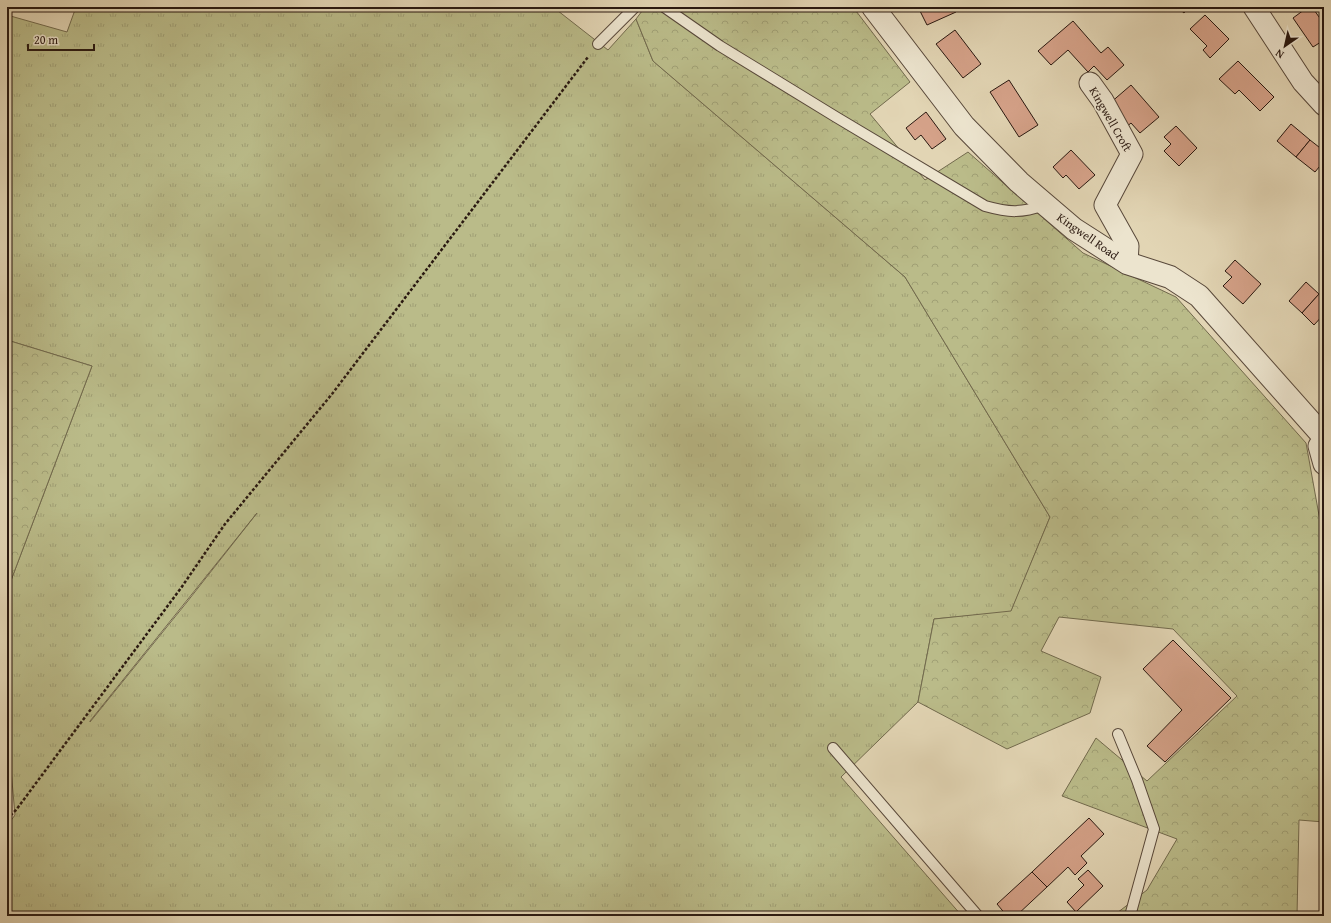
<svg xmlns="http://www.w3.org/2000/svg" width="1331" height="923" font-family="'Gentium Book Plus',serif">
<defs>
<pattern id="grass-tufts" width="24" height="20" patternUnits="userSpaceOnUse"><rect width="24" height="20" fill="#babb89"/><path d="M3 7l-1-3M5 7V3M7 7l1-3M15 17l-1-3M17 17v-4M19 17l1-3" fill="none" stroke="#a0a075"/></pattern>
<pattern id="forest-crowns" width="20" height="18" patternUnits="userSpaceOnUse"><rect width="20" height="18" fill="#babb89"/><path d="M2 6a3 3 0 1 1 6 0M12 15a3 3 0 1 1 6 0" fill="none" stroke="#a0a075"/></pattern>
</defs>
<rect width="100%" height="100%" fill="#e2d5b4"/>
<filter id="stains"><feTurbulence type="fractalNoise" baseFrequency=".005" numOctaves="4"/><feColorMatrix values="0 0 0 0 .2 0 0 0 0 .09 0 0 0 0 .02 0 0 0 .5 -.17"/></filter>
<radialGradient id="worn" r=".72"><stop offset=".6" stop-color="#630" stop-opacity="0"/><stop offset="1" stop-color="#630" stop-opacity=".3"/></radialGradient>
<!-- grass -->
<path fill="url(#grass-tufts)" stroke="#726a4d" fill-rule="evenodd" d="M 76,7 L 553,7 L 608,50 L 636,19 L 653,61 L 905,277 L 1050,517 L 1011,612 L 934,619 L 918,702 L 841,777 L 962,916 L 7,916 L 7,826 L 15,815 L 7,724 L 7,591 L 92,366 L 7,340 L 7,15 L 67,32 ZM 257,513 L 187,602 L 90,722 L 90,721 Z"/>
<!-- forest -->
<g fill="url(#forest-crowns)" stroke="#726a4d">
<polygon points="645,7 853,7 910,82 870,114 925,180 968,152 1083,253 1176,297 1306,443 1324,543 1324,822 1299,820 1297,916 1113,916 1147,890 1177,839 1062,796 1096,738 1147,781 1237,696 1173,629 1059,617 1041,651 1101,677 1090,713 1007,749 918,702 934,619 1011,611 1050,517 905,277 653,61 636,19"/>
<polygon points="7,340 92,366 7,591"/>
</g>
<!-- building -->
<g fill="#d5a289" stroke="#2a1911">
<polygon points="918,7 953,7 956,12 927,25"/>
<polygon points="1177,7 1189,7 1184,13"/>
<polygon points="1308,7 1312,7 1324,24 1324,40 1313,47 1293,18"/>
<polygon points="1205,15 1229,39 1210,58 1203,50 1207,46 1190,29"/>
<polygon points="1073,21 1101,53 1108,47 1124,65 1107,80 1094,66 1088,72 1068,50 1051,65 1038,51"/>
<polygon points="955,30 981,64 963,78 936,44"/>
<polygon points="1238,61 1274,97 1260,111 1239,90 1235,94 1219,79"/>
<polygon points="1009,80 1038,125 1019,137 990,92"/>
<polygon points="1131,85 1159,117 1140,133 1131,123 1125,128 1109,104"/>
<polygon points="926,112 946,139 932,149 921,135 915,140 906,128"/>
<polygon points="1291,124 1310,140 1296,157 1277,141"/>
<polygon points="1176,126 1197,148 1179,166 1164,151 1171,144 1164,137"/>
<polygon points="1310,140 1324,151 1324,161 1315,172 1296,157"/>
<polygon points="1071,150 1095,175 1079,189 1066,175 1063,178 1053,167"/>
<polygon points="1235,260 1261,284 1243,304 1223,286 1232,277 1225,271"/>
<polygon points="1306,282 1319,294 1302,313 1289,301"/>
<polygon points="1319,294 1324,298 1324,314 1314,325 1302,313"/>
<polygon points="1173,640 1231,698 1165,762 1147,746 1182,710 1143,669"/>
<polygon points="1089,818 1104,834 1081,856 1087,863 1075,875 1068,867 1047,887 1032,872"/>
<polygon points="1088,870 1103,886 1076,912 1067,902 1084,885 1078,879"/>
<polygon points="1032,872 1047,887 1016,916 1007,916 997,904"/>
</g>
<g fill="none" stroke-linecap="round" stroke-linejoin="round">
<!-- service casing -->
<g stroke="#58483a" stroke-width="12">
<g id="service">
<path d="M 664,7 L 720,46 L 836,117 L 985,206 C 1010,213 1021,213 1045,205"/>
<polyline points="598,44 635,7"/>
<polyline points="1118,734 1137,780 1154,829 1130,916"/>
<polyline points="833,748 978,916"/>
</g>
</g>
<!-- minor casing -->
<g stroke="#58483a" stroke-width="23">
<g id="minor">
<polyline points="1254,7 1303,82 1324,105"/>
<polyline points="1090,83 1103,101 1132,154 1105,205 1128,246 1127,263"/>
<polyline points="1324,439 1319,446 1324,464"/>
</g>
</g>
<!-- tertiary casing -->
<g stroke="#58483a" stroke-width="24">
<polyline id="tertiary" points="873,7 964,126 1019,182 1074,229 1127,263 1170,277 1199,296 1324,437"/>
</g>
<!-- path -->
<polyline stroke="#2a1911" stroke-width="2.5" stroke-dasharray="3 2" stroke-linecap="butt" points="7,819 16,810 181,588 225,524 332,394 588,57"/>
<!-- service -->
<use href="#service" stroke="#ece4ce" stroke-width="10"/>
<!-- minor -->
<use href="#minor" stroke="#ece4ce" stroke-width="21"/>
<!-- tertiary -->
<use href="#tertiary" stroke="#ece4ce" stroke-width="22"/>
</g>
<g text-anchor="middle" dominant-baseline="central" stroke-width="3.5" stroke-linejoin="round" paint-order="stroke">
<!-- street labels -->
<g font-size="12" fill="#2a1911" stroke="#ece4ce">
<text transform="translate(1111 119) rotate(60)">Kingwell Croft</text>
<text transform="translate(1088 236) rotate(35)">Kingwell Road</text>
</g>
</g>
<!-- margin -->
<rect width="1331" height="923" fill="none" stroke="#e2d5b4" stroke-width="24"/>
<rect x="8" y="8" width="1315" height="907" fill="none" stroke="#2a1911" stroke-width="2"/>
<rect x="12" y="12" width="1307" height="899" fill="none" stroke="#2a1911"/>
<!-- north arrow -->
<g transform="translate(1285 46) rotate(214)" stroke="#ece4ce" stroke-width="3" paint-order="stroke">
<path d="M0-3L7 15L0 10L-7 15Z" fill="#2a1911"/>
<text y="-6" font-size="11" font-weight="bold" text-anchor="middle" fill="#2a1911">N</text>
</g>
<!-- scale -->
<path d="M28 44v6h66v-6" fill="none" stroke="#2a1911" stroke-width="2"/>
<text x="34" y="44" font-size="12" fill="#2a1911" stroke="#ece4ce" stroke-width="3" paint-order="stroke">20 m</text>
<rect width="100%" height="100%" filter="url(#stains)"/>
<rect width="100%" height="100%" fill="url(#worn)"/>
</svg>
